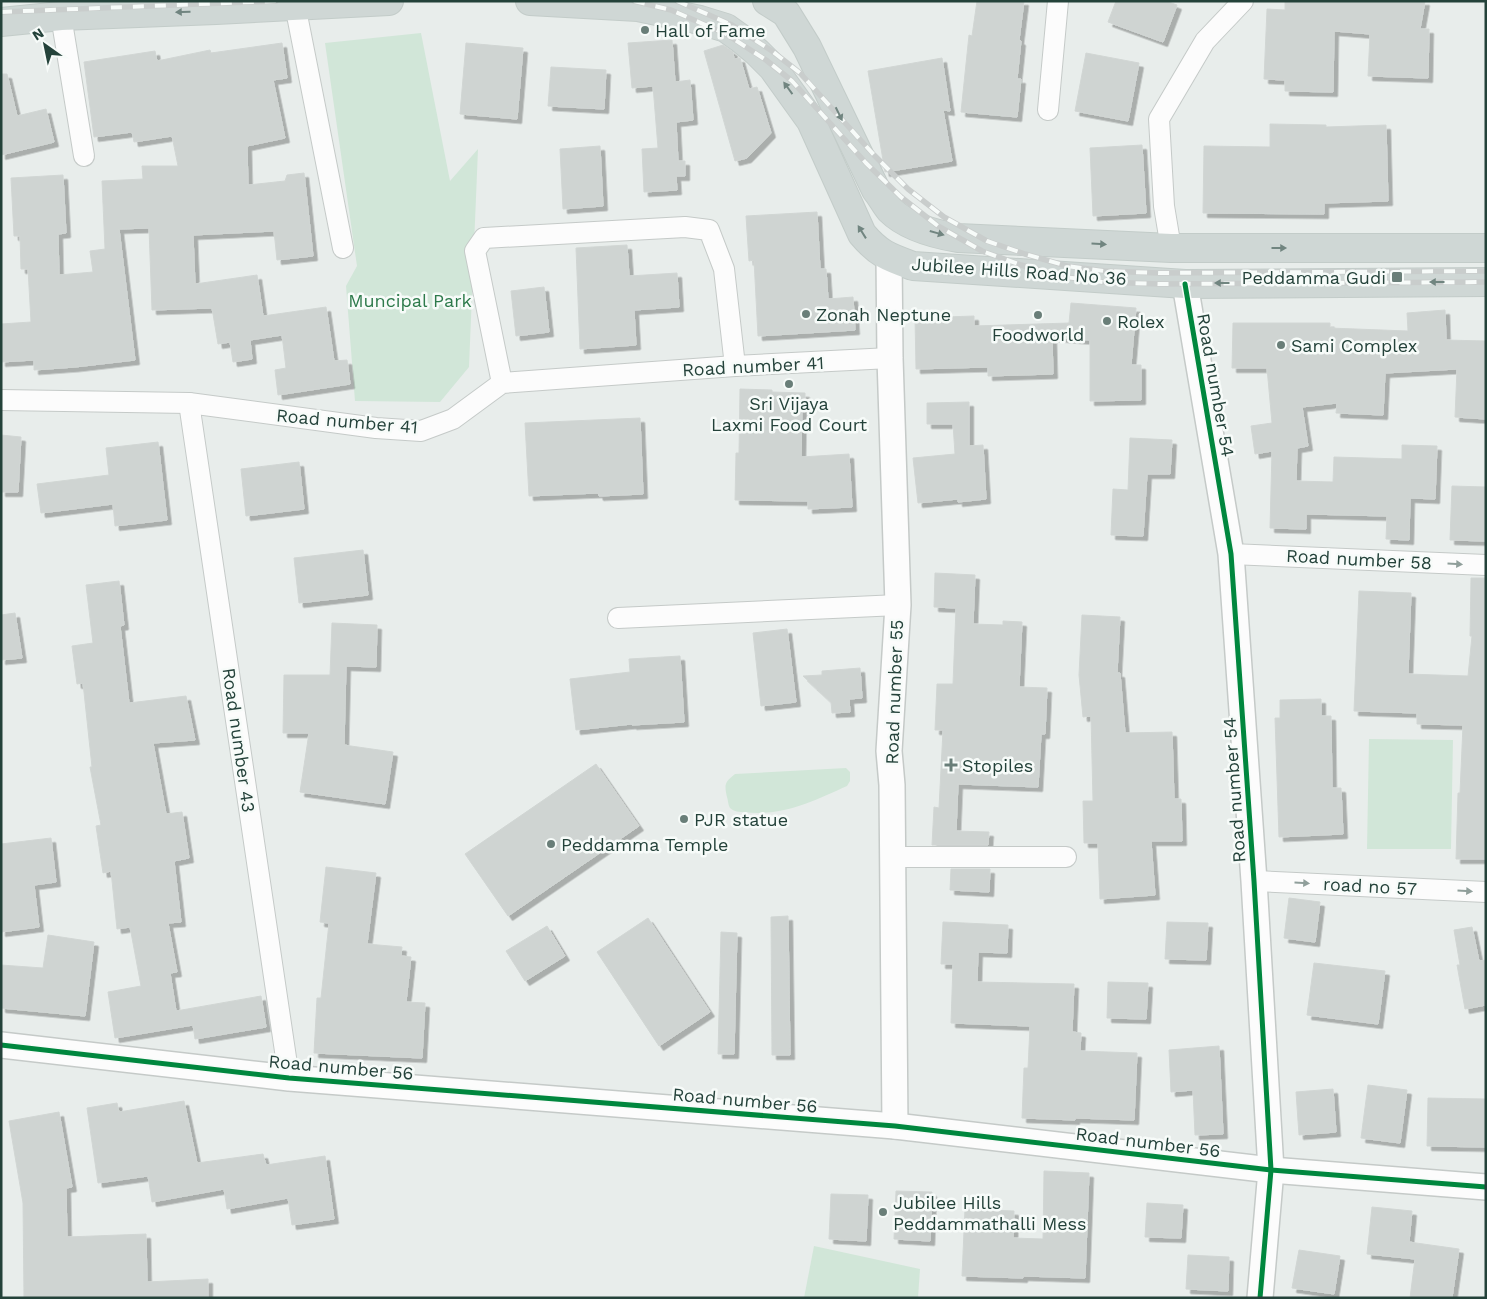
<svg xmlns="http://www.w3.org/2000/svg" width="1487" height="1299" font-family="'Work Sans',sans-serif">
<defs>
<filter id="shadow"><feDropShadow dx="4.5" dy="4.5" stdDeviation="0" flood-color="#0004"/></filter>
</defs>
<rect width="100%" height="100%" fill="#e8edeb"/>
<!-- green -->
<g fill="#d1e6d8">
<polygon points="421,33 450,181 478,149 469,367 440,402 355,401 346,286 357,266 325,43"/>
<polygon points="1369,739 1453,740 1451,849 1367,849"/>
<path d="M 846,768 L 850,772 L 850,781 L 847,786 C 814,801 782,817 744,812 C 740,812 734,812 730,808 C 728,805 728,800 727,797 C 724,784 725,782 735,774 Z"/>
<polygon points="814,1246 920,1269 918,1298 804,1298"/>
</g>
<!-- building -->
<g fill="#cfd4d2" stroke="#d1d6d4" filter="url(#shadow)">
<polygon points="977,1 1024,1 1019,40 1021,41 1017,79 1021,79 1017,117 961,112 969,35 972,36"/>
<polygon points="1116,1 1166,1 1177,5 1163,42 1108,22"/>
<polygon points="1285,1 1425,1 1420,29 1429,29 1428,78 1368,76 1370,34 1334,31 1333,92 1285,91 1285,80 1264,79 1267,9 1285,10"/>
<polygon points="672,40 675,82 690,80 693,120 676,122 678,161 685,161 685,176 676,176 677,190 644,192 642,149 658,148 653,86 632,88 628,43"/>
<polygon points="282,43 287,78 273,80 285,138 247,146 248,185 285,181 287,175 304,173 313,256 277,260 274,231 193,235 195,284 257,275 263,316 326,307 334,361 347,360 350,384 278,395 275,370 286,368 282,335 250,340 252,359 233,362 230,342 218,344 212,308 152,310 149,228 119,229 135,360 75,367 34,370 34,360 1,362 1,324 31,322 28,269 21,269 20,236 14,236 11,178 63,175 66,233 58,234 59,275 93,272 90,251 105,249 102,181 143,179 142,166 178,166 172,136 134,142 132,132 94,137 84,62 155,51 157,61 210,50 211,53"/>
<polygon points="466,43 523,48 517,119 460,114"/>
<polygon points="723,45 733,52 734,59 740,58 749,89 757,87 771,133 747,158 735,161 704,51"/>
<polygon points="1086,53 1139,63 1128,121 1075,111"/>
<polygon points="942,58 950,111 943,110 952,161 885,172 868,71"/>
<polygon points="551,67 606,70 604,109 548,106"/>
<polygon points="1,74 7,74 17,116 46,109 54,142 1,155"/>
<polygon points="1270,124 1326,125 1326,127 1386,125 1388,201 1324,203 1324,214 1203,213 1204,146 1270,147"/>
<polygon points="1142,145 1146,213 1093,216 1090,148"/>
<polygon points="600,146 603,206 563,209 560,149"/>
<polygon points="817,212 820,269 826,269 828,299 853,297 855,330 758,336 754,260 749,261 746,216"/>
<polygon points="627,245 629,276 677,273 679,307 634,310 636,345 580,349 576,248"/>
<polygon points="544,287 549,332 516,336 511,291"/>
<polygon points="1071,303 1136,308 1131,365 1141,365 1141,400 1090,401 1090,340 1052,337 1053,374 988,376 988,367 916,369 915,318 974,316 974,326 1069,323"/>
<polygon points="1445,310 1446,340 1486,341 1486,419 1455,417 1457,369 1385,373 1383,415 1336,413 1337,403 1302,407 1308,446 1297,448 1296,481 1333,482 1334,457 1402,459 1402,445 1437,446 1435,499 1410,498 1409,540 1386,539 1387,516 1306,514 1306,529 1270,528 1272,451 1255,454 1251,426 1272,423 1267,368 1232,368 1233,323 1330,323 1330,328 1408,331 1407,313"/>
<polygon points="740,389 772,390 772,392 805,393 805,408 802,408 801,457 849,454 852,507 808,509 808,501 735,500 736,453 739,453"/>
<polygon points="969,402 969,446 983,445 986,499 958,502 958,499 918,503 913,458 955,454 953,424 927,424 927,403"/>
<polygon points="640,418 643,494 599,496 598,493 529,496 525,423"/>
<polygon points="1,435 21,437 18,492 1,492"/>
<polygon points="1130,438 1172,440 1170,474 1147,474 1143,536 1111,535 1113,489 1128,490"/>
<polygon points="158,442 167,520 115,526 113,504 41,513 37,484 109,475 106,448"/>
<polygon points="299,462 304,509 246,516 241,469"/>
<polygon points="1452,486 1486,487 1486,541 1450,540"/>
<polygon points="363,550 368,595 299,603 294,558"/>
<polygon points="935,573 975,575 973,624 1003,625 1003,621 1022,622 1019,687 1047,688 1045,734 1041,734 1038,787 958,784 956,831 989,832 988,845 932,845 934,807 939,808 943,730 935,730 937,684 953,684 956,608 934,607"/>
<polygon points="1471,578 1486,578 1486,859 1456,859 1458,793 1460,793 1463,725 1417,724 1417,713 1354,711 1359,591 1411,593 1408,674 1468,676 1472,636 1470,636"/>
<polygon points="119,581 124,625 120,626 129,703 186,696 195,740 153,743 166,814 182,812 189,858 174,861 181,922 168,923 177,972 170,973 176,1011 261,996 266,1027 195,1039 193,1025 115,1038 108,992 141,986 130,927 117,929 111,871 103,873 96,826 101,825 90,767 92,767 83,683 77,684 72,646 93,643 86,585"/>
<polygon points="15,613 22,658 1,660 1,615"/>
<polygon points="1082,615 1120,617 1117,673 1120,673 1125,733 1172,732 1174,799 1181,799 1182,841 1151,841 1155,895 1100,899 1098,843 1084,843 1083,801 1093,801 1091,716 1083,717 1079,675"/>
<polygon points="332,623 377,625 376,667 346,666 344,745 393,752 385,804 300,792 309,733 283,733 284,675 330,675"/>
<polygon points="787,629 796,702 761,706 753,633"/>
<polygon points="680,656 684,722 632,725 632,724 576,730 570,679 630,672 629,659"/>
<polygon points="860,668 862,698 849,699 850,712 832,713 831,702 803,676 822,675 822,671"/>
<polygon points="1321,699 1321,716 1331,716 1332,788 1341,788 1343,834 1279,837 1275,718 1280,718 1280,700"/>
<polygon points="596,764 639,826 508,916 465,854"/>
<polygon points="51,838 56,882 34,885 39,927 1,932 1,844"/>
<polygon points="326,867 376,873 367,944 402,947 401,956 411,957 406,1002 425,1003 422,1058 314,1053 317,998 321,998 329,923 320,922"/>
<polygon points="951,869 990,869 989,892 950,890"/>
<polygon points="1289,898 1320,902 1315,942 1284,938"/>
<polygon points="788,916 790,1055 772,1055 771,917"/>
<polygon points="648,918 710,1012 659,1046 597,952"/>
<polygon points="943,922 1008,925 1007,953 978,952 977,982 1074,984 1072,1032 1081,1033 1080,1051 1137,1053 1134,1120 1075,1118 1075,1120 1022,1118 1024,1068 1028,1068 1030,1026 951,1023 953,964 941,964"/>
<polygon points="1167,922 1208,923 1206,960 1165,959"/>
<polygon points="547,926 565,956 525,981 506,951"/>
<polygon points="1472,927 1479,961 1486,960 1486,1005 1465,1009 1457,965 1460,965 1454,930"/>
<polygon points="721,932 737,933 734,1054 718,1054"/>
<polygon points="48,935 94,942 85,1016 1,1008 1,965 43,968"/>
<polygon points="1314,963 1385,971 1378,1024 1307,1015"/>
<polygon points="1108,982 1148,983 1146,1019 1107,1018"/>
<polygon points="1219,1046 1223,1134 1195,1135 1193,1090 1171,1092 1169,1050"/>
<polygon points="1368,1085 1407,1090 1400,1143 1361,1138"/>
<polygon points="1333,1089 1336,1132 1299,1135 1296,1092"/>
<polygon points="1428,1098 1486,1099 1486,1147 1427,1146"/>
<polygon points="184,1101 197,1163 263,1154 266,1165 325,1156 334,1219 292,1225 288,1198 227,1209 224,1189 152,1202 148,1176 98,1183 87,1108 117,1103 119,1112"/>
<polygon points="59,1112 72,1187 66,1188 67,1237 146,1234 147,1282 208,1279 208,1298 24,1298 23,1203 9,1121"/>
<polygon points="1044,1171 1089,1173 1085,1278 1023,1276 1023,1278 962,1276 965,1209 1014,1211 1013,1238 1043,1239"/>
<polygon points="896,1191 932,1192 930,1241 894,1239"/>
<polygon points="831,1194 868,1195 866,1241 829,1239"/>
<polygon points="1147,1203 1183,1205 1181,1238 1145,1237"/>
<polygon points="1372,1207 1412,1211 1409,1242 1459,1249 1452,1298 1410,1298 1415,1259 1367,1254"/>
<polygon points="1299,1250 1340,1256 1334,1294 1292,1288"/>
<polygon points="1188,1255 1229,1257 1228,1291 1186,1289"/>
</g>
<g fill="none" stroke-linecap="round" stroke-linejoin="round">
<!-- minor casing -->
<g stroke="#c5cac8" stroke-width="22">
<g id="minor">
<polyline points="295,5 343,248"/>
<polyline points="61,16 84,156"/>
<polyline points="1048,110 1058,1"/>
<polyline points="1171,248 1164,206 1159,119 1205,41 1243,1"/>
<polyline points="502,383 475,251 484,238 685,227 709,230 724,269 735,366"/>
<polyline points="1,400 189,403 376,428 421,431 453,419 502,383 735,366 890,358"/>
<polyline points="189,403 289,1078"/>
<polyline points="1231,554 1486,565"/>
<polyline points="618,618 898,605"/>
<polyline points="892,857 1066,857"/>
<polyline points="1254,881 1486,892"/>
</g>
</g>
<!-- tertiary casing -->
<g stroke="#c5cac8" stroke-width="28">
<g id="tertiary">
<polyline points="889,257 890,358 898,605 889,751 892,785 895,1126"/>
<polyline points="1185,284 1231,554 1254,881 1271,1170 1260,1298"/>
<polyline points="1,1045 289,1078 895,1126 1271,1170 1486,1187"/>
</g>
</g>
<!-- primary casing -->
<g stroke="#c3ccc9" stroke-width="30">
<g id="primary">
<path d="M 530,1 L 638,7 L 700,20 L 726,28 L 740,38 L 757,52 L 773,68 L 811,121 L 862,234 C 879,254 888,257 913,266 L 1185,284 L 1486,282"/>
<path d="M 767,1 L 786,13 L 807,47 L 876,190 C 881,196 885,204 890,210 C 907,227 934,234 958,238 L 1171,248 L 1486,248"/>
<polyline points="1,22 61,16 216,10 389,1"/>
</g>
</g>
<!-- minor -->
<use href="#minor" stroke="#fcfcfc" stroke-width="20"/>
<!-- tertiary -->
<use href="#tertiary" stroke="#fcfcfc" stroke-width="25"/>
<!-- primary -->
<use href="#primary" stroke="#cfd7d5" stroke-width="28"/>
<!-- rail casing -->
<g stroke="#c9cdcc" stroke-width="5.5">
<g id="rail">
<polyline points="634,1 671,10 726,34 766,60 792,81 866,163 901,197 938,226 982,251 1021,265 1065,277 1103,282 1159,284 1486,282"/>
<polyline points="677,1 732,25 772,51 800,73 874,155 908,189 944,217 987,241 1025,254 1067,266 1104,271 1159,273 1486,271"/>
<polyline points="1,12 276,1"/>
</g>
</g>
<!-- rail -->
<use href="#rail" stroke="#f7fbf9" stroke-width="4" stroke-dasharray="11" stroke-linecap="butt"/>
<!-- cycleway casing -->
<g stroke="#f7fbf9" stroke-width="8">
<g id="cycleway">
<polyline points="1185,284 1231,554 1254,881 1271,1170 1260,1298"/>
<polyline points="1,1045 289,1078 895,1126 1271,1170 1486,1187"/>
</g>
</g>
<!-- cycleway -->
<use href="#cycleway" stroke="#00873e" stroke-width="5"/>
</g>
<!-- one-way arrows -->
<defs><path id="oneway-solid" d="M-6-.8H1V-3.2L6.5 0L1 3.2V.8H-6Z" transform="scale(1.25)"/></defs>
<g fill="#718580">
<use href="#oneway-solid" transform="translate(183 12) rotate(178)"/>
<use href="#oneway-solid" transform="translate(788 88) rotate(-126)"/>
<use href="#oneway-solid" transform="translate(839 114) rotate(64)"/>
<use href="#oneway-solid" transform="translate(862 232) rotate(-122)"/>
<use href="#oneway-solid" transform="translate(937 233) rotate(16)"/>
<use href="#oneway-solid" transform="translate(1099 244) rotate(3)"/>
<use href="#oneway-solid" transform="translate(1279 248)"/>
<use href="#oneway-solid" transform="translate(1437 282) rotate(180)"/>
<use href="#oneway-solid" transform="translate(1222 283) rotate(180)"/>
</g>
<g fill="#909f9b">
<use href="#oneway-solid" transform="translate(1455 564) rotate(3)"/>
<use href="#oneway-solid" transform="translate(1302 883) rotate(3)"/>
<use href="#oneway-solid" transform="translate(1465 891) rotate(3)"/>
</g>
<!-- markers -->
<g fill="#697e78" stroke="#f7fbf9" stroke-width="2">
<circle cx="645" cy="30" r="5"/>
<rect x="1391" y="271" width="12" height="12" rx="2.5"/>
<circle cx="806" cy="314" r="5"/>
<circle cx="1038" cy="315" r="5"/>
<circle cx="1107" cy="321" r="5"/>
<circle cx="1281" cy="345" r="5"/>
<circle cx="789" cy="384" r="5"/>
<path d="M948.5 757.5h5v5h5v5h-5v5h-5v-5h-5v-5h5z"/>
<circle cx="684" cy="819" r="5"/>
<circle cx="551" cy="844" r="5"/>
<circle cx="883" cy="1212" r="5"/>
</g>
<g text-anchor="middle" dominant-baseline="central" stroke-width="5" stroke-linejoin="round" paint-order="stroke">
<!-- poi labels -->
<g font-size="18" fill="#24423a" stroke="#f7fbf9" text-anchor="start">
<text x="655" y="30">Hall of Fame</text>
<text x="1386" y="277" text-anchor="end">Peddamma Gudi</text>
<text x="816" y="314">Zonah Neptune</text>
<text x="1117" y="321">Rolex</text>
<text x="1038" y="334" text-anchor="middle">Foodworld</text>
<text x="1291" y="345">Sami Complex</text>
<text x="789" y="403" text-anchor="middle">Sri Vijaya<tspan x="789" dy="21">Laxmi Food Court</tspan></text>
<text x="962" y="765">Stopiles</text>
<text x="694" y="819">PJR statue</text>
<text x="561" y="844">Peddamma Temple</text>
<text x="893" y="1202">Jubilee Hills<tspan x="893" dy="21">Peddammathalli Mess</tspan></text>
</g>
<!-- street labels -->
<g font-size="18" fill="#24423a" stroke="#f7fbf9">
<text transform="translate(1019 271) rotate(4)">Jubilee Hills Road No 36</text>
<text transform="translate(753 366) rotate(-3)">Road number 41</text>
<text transform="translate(1216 385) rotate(80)">Road number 54</text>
<text transform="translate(347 421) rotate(5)">Road number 41</text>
<text transform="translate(1359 559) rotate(3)">Road number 58</text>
<text transform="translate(894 692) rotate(-88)">Road number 55</text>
<text transform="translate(239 740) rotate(82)">Road number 43</text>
<text transform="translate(1234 790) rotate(-94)">Road number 54</text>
<text transform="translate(1370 886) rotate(3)">road no 57</text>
<text transform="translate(341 1067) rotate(5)">Road number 56</text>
<text transform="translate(745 1100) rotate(5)">Road number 56</text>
<text transform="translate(1148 1142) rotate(7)">Road number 56</text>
</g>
<!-- park labels -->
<g font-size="18" fill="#2d7a4b" stroke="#f7fbf9">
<text x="410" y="300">Muncipal Park</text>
</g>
</g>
<!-- border -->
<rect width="1487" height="1299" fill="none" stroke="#24423a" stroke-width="5"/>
<!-- north arrow -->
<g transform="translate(45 45) rotate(327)" stroke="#f7fbf9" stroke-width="4" paint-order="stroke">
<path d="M0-4L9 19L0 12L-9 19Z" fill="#24423a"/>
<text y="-8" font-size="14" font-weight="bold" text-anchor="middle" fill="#24423a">N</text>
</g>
</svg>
